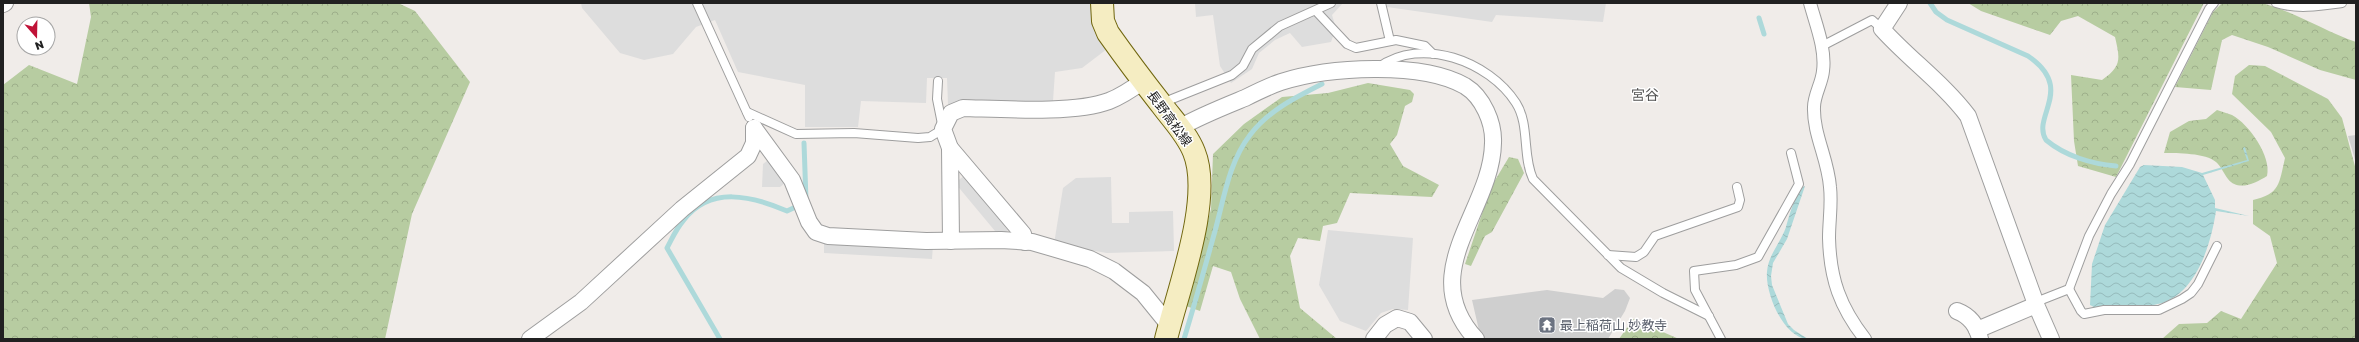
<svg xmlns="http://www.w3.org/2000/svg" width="2359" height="342" font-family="'Golos Text','Noto Sans JP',sans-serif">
<defs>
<pattern id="forest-crowns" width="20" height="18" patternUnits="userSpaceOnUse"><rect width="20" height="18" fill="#b7cca1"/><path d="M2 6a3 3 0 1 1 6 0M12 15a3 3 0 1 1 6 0" fill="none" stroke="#9daf8a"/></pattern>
<pattern id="water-waves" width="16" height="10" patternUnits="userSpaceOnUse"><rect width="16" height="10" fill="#add9da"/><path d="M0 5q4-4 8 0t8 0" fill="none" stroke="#95babb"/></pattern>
</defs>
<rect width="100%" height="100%" fill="#f0ece9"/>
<!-- religious -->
<g fill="#cfcfcf">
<polygon points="2356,135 2356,163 2348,136"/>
<polygon points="1615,289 1624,290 1630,298 1625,311 1608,339 1481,339 1472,300 1547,290 1603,298"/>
</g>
<!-- forest -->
<g fill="url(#forest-crowns)">
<polygon points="89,3 398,3 415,11 470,82 412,214 385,339 3,339 3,85 29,65 77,84 91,17"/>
<path d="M 1968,3 L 2204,3 L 2116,177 L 2078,166 L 2074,141 L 2071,75 L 2102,80 C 2122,66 2120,59 2115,37 L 2078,16 L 2061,21 L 2050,35 L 1981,11 Z"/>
<path d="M 2222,3 C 2234,3 2250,0 2262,3 C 2295,12 2324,31 2356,42 L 2356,80 L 2320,70 L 2268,47 L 2232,35 L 2222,40 L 2211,90 L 2175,87 L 2213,12 Z"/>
<path d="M 2249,65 L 2265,66 L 2328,99 L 2342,118 L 2356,170 L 2356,339 L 2162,339 L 2179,324 L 2207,323 L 2221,311 L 2241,319 L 2277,263 L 2270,236 L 2253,224 L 2253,200 C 2280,194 2279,184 2285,158 L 2271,132 L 2232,94 L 2235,76 Z"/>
<polygon points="1368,83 1410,90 1414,94 1412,102 1405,106 1397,135 1390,144 1403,166 1439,185 1432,197 1350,193 1337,223 1323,226 1320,241 1298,238 1290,256 1300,308 1337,339 1260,339 1240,299 1231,272 1213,266 1200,311 1186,306 1211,209 1213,154 1244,124 1282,97 1328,93"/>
<path d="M 2217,110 C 2222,112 2227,113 2232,115 C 2249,124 2272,157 2267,176 C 2256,183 2238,192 2228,179 C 2224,174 2221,166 2216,162 C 2206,153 2177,153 2164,153 L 2170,132 L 2189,121 L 2206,119 Z"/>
<polygon points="1509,157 1518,159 1524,173 1492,232 1485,236 1471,266 1465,264 1491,187"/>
<polygon points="1633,319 1679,339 1619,339"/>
</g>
<!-- parking -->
<g fill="#ddd">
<polygon points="581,3 1092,3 1107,49 1082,68 1055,72 1053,101 948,104 947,78 927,78 926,103 861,101 858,127 805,127 805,85 738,72 715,20 696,27 673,54 644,60 620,53 582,8"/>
<polygon points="1195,3 1343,3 1332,15 1336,28 1331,42 1302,47 1290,33 1275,40 1259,53 1252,69 1231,83 1220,66 1213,15 1196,17"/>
<polygon points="1386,3 1606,3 1603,22 1496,15 1492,22 1387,7"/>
<polygon points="772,157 789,180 780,187 762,187 763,164"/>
<polygon points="975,167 1020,220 1000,237 955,183"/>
<polygon points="1111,177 1112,223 1129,223 1129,212 1173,211 1174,251 1107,253 1054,244 1063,188 1076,178"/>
<polygon points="1328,230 1413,238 1408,310 1393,309 1381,313 1366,331 1340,321 1319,285"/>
<polygon points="824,240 933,245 932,259 824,253"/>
</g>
<!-- water -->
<g fill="url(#water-waves)">
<path d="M 2245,147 L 2249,161 L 2203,175 L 2215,200 L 2215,208 L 2249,216 L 2216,211 C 2211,244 2196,296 2158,304 C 2142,308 2112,305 2094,307 L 2090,305 L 2092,264 L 2105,225 L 2140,167 L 2144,165 L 2182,167 L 2202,173 L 2247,160 L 2243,148 Z"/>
<path d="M 1805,186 L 1787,239 L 1773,263 L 1771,276 L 1772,285 L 1788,324 L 1794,330 L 1808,339 C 1784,339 1765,293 1767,272 C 1768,255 1781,242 1786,227 C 1789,217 1796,189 1805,186 Z"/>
</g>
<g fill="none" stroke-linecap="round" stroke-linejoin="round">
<!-- stream -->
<g stroke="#add9da" stroke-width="5">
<path d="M 1930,3 L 1936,12 L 1947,20 L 2028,56 C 2076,89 2031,116 2046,140 C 2065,156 2092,164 2116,166"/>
<polyline points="1759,18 1764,34"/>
<polyline points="804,143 806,200"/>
<path d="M 720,339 L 667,248 C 672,239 676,229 683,221 C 710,185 752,196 787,211 L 800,205"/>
<path d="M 1184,339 C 1195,303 1205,267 1215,231 C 1224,198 1229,162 1250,135 C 1268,111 1296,97 1322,84"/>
</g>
<!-- service casing -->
<g stroke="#9e9e9e" stroke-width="10">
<g id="service">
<polyline points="697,3 749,117"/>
<polyline points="1381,3 1390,41"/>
<path d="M 2276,3 C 2297,10 2321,6 2342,3"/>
<polyline points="1316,11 1347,44 1356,48 1396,40 1425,46 1433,54"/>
<polyline points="1822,46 1872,20 1882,29"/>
<path d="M 1379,67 C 1421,36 1489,61 1516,103 C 1530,125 1522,155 1533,179 L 1621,268 L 1663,293 L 1709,316"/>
<polyline points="1162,103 1232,75 1243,66 1252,49 1280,26 1331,3"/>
<polyline points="747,112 796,134 854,133 918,138 930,137 943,129 937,99 938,81"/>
<polyline points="1608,255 1636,257 1644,252 1655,236 1738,207 1740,200 1737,187"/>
<polyline points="2069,289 2081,311 2084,314 2104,310 2159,310 2182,299 2191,293 2198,284 2217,246"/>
<polyline points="2036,302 2069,289 2089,236 2111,194 2130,164 2209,9 2214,3"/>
<polyline points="1721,339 1695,290 1694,271 1736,265 1758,257 1799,184 1791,153"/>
</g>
</g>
<!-- pedestrian casing -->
<g stroke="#9e9e9e" stroke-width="14">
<path id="pedestrian" d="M 1810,3 C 1816,25 1826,49 1823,71 C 1822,83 1814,95 1814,107 C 1813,134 1828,159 1830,187 C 1832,204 1829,221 1829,238 C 1830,279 1840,307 1865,339"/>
</g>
<!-- minor casing -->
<g stroke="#9e9e9e" stroke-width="18">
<g id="minor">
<path d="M 1899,3 L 1882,29 C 1909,59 1944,84 1968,116 L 2037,307 L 2051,339"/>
<polyline points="3,4 5,3"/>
<polyline points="754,128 792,180 809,222 816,232 828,236 926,241 1001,240 1032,242 1090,259 1114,271 1143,293 1169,325"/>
<path d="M 1179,128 C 1200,116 1223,107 1245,98 C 1257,92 1269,86 1281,82 C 1328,67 1421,61 1465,86 C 1483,97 1494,123 1493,143 C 1492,211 1414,272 1476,339"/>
<polyline points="950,148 951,241"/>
<path d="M 1025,242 L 1023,234 L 950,148 L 943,129 L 951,113 L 963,108 C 1002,109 1075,114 1109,101 C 1122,96 1132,89 1143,81"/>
<path d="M 1957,311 C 1970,316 1977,325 1980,339"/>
<polyline points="1977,330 2036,305"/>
<polyline points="530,339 581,302 682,209 748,156 754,143 754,128"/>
<polyline points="1374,339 1385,325 1397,318 1410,322 1424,339"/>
</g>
</g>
<!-- secondary casing -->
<g stroke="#71670f" stroke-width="24">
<path id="secondary" d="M 1102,3 L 1103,21 L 1108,33 C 1125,57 1143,81 1161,104 C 1172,119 1187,134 1194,152 C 1213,198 1178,290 1166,339"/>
</g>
<!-- service -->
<use href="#service" stroke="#fff" stroke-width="8"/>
<!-- pedestrian -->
<use href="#pedestrian" stroke="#fff" stroke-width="12"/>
<!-- minor -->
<use href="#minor" stroke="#fff" stroke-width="16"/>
<!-- secondary -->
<use href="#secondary" stroke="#f5edc2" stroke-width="22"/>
</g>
<!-- icons -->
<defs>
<g id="temple-square" transform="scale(0.9)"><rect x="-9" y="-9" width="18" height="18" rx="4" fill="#6b7280" stroke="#fff"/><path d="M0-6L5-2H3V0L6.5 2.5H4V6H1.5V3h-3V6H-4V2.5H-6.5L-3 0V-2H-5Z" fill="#fff"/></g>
</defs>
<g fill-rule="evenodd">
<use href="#temple-square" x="1547" y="325"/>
</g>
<g text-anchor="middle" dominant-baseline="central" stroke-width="3" stroke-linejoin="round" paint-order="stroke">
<!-- street labels -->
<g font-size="13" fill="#212121" stroke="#fff">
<text transform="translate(1170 118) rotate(54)">長野高松線</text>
</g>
<!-- worship labels -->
<g font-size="13" fill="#5b616d" stroke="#fff" text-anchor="start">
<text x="1560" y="325">最上稲荷山 妙教寺</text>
</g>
<!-- neighbourhood labels -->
<g font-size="14" fill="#545454" stroke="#fff">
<text x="1645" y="94">宮谷</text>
</g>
</g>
<!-- border -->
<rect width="2359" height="342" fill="none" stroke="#212121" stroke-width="8"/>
<!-- north arrow -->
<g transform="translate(36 36) rotate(160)"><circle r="19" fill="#ffffff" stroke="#a6a6a6"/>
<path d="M0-3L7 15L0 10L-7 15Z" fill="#c01237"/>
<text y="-6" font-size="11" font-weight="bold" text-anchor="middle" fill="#212121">N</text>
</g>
</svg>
